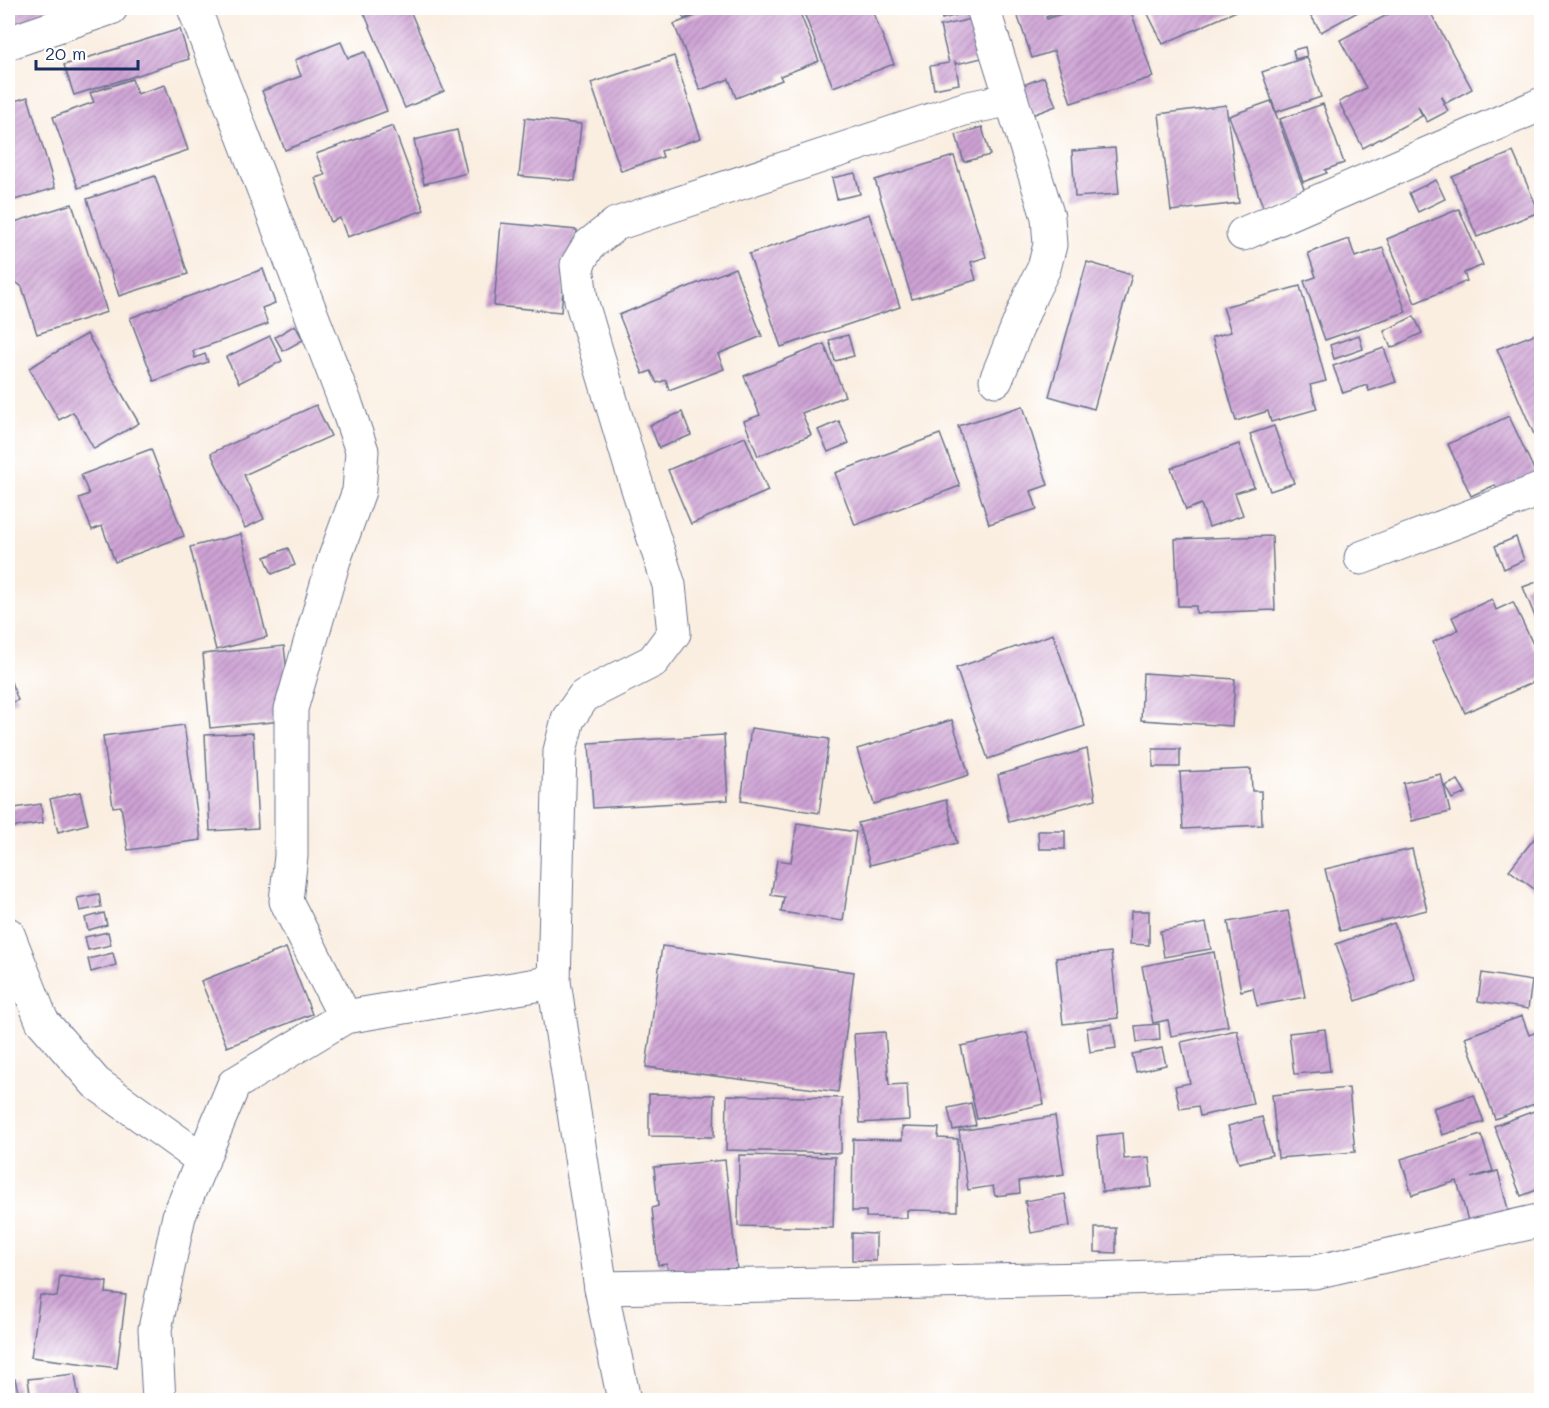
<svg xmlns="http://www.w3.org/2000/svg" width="1549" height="1408" font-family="Mali,sans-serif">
<defs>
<pattern id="building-hatch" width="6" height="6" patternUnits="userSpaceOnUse" patternTransform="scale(1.5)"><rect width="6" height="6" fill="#cea2d4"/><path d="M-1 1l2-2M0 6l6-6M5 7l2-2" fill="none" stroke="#a684af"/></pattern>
</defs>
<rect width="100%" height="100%" fill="#fff"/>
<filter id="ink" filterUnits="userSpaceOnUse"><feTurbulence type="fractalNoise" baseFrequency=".0167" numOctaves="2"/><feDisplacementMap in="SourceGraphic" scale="12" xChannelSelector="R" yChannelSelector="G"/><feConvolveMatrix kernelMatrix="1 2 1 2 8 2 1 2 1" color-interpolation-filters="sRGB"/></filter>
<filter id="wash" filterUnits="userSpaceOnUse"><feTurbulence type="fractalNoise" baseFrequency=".008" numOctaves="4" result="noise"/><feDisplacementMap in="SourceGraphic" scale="24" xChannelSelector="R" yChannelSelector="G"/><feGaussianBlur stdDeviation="1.35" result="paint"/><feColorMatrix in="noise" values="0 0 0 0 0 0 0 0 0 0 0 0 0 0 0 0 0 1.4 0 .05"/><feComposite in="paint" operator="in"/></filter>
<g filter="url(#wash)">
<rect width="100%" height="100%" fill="#faeee1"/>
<g id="blocks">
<!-- building -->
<g fill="url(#building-hatch)">
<polygon points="8,8 55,8 56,11 8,28"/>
<polygon points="362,8 409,8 444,91 405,108"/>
<polygon points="678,8 709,8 684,19"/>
<polygon points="716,8 798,8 819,61 780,76 782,80 736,98 729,79 700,90 674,24"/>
<polygon points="802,8 871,8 894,64 833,87"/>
<polygon points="939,8 968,8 969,12 942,19"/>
<polygon points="1015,8 1056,8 1057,13 1046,17 1047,19 1066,12 1064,8 1130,8 1153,77 1071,103 1054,51 1032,58"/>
<polygon points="1145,8 1243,8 1163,44"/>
<polygon points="1306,8 1365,8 1321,32"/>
<polygon points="1400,8 1428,8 1472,89 1446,103 1442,97 1441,98 1448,111 1427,122 1418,106 1422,116 1363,148 1339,102 1366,88 1340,40"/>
<polygon points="976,18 986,57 957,64 955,62 959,84 934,89 930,66 949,63 940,26"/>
<polygon points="180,29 189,59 74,95 64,65"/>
<polygon points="341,42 348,58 365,52 387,111 285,150 262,91 301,76 295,60"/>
<polygon points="1305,47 1307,56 1295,59 1293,50"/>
<polygon points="674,56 701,138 661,151 663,157 621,171 591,83"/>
<polygon points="1307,57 1321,97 1276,112 1262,72"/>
<polygon points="1044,77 1056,106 1032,115 1021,86"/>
<polygon points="132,79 137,94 165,85 188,150 78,188 53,117 94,102 90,93"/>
<polygon points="28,97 55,188 8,202 8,103"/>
<polygon points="1271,101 1307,197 1265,212 1229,116"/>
<polygon points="1323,104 1344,163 1325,170 1327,173 1303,182 1280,119"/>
<polygon points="1226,105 1239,203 1171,211 1159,114"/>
<polygon points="525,118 581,124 575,181 519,176"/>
<polygon points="393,126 424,210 347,237 340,218 331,222 315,178 325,175 316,154"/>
<polygon points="982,127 990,155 964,162 956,135"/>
<polygon points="457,130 467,173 424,184 414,140"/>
<polygon points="1115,148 1119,194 1075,197 1072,151"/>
<polygon points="1513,152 1539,212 1477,237 1452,177"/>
<polygon points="954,156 986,257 971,262 976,280 912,299 875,180"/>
<polygon points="855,173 860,194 837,199 832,178"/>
<polygon points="155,176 188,274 119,296 87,199"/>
<polygon points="1436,180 1445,199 1418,212 1409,193"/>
<polygon points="72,204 107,312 37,334 22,287 8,276 8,224"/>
<polygon points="1459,209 1483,265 1464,273 1467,281 1415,303 1387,239"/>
<polygon points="869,214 900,307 781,347 749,254"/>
<polygon points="501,223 577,230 575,258 566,257 561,312 494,306"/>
<polygon points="1349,239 1355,257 1383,248 1406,312 1325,340 1304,281 1316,277 1308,253"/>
<polygon points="1087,262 1132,275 1094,409 1049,396"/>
<polygon points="735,268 762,336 718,354 724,369 669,390 666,380 657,383 651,371 643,374 619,315"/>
<polygon points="263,269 275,303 262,308 268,324 193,351 195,358 205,354 208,362 154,381 130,318"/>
<polygon points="1300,286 1326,381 1310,385 1317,409 1271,422 1268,411 1236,421 1212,337 1231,332 1223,307"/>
<polygon points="1414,316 1422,333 1391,348 1384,331"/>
<polygon points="295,325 303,340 283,351 275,337"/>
<polygon points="87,334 139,423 94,449 73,412 59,420 29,368"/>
<polygon points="1535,334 1542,349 1542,453 1497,349"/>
<polygon points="848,335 854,356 835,361 829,340"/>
<polygon points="1359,335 1363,349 1334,359 1330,345"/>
<polygon points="270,336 282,361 239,383 226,357"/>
<polygon points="824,344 845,396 802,413 811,435 758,456 744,421 760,415 744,376"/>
<polygon points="1384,348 1396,382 1369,391 1367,385 1343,393 1333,366"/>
<polygon points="316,405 331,436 244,475 264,519 245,528 211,453"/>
<polygon points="1023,406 1048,485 1031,491 1037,509 989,524 958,426"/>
<polygon points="682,412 691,435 659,448 650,425"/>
<polygon points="1509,416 1536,474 1499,491 1495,485 1471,496 1448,444"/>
<polygon points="839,421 849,443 828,452 818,430"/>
<polygon points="1274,426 1294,483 1270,491 1250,434"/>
<polygon points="940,434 960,486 855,525 835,473"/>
<polygon points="745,437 768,491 691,524 668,470"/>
<polygon points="1239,444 1254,487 1235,493 1243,515 1209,527 1201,504 1186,510 1171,468"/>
<polygon points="151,449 184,536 115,562 102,526 92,530 79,498 89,494 81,475"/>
<polygon points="241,534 267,637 216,650 190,547"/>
<polygon points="1272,536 1275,610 1196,613 1196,606 1178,606 1175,539"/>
<polygon points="1516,537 1524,560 1504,569 1495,546"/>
<polygon points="288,548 295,565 272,574 265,557"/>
<polygon points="1542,580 1542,632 1541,632 1523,587"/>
<polygon points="1492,599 1496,610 1513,602 1542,663 1542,678 1465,713 1433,642 1458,630 1452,617"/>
<polygon points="1053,634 1085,726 988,759 956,668"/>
<polygon points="284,646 289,691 282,721 210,728 203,654"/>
<polygon points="1143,673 1235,679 1232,726 1141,720"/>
<polygon points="11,682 18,700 8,704 8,683"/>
<polygon points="952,720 969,775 874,804 857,749"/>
<polygon points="184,725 201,840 128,850 121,806 113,807 103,736"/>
<polygon points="751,728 829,739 819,813 741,801"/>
<polygon points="253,733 258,828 210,831 205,735"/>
<polygon points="724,735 728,800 593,808 589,743"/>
<polygon points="1087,749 1096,799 1009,822 998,775"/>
<rect x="1153" y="749" width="27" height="18"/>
<polygon points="1251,769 1252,791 1261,791 1262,825 1183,829 1180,772"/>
<polygon points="1441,774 1450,812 1412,821 1403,783"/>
<polygon points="1458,780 1466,793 1452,799 1445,786"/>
<polygon points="80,792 88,824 58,832 50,799"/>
<polygon points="946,800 957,843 870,865 858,823"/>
<polygon points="41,804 43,823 8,828 8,809"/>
<polygon points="797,823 856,832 843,921 781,912 784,897 771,895 777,860 791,862"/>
<polygon points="1542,829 1542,895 1509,870"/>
<polygon points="1038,831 1065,831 1065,849 1039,849"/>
<polygon points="1412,849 1427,910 1340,931 1325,869"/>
<polygon points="99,894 101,907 80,911 77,898"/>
<polygon points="1131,911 1149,911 1149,945 1130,944"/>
<polygon points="1288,911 1305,997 1257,1006 1253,988 1241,991 1228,922"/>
<polygon points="104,913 107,925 88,930 85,918"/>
<polygon points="1206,923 1211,949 1164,957 1160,931"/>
<polygon points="1394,923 1415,979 1356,1001 1336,944"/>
<polygon points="108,932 111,945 88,950 85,937"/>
<polygon points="662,946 854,972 838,1092 646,1067"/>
<polygon points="286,948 312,1014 227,1047 201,981"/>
<polygon points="1111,952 1118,1018 1063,1024 1056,958"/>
<polygon points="1214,952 1228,1026 1171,1036 1168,1020 1153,1023 1142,966"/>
<polygon points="113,953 116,965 91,972 88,959"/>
<polygon points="1482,973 1532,981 1528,1009 1478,1001"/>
<polygon points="1522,1016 1529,1035 1542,1030 1542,1101 1495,1119 1465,1037"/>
<polygon points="1112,1024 1116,1048 1090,1052 1087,1028"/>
<polygon points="1159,1024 1160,1040 1137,1042 1135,1026"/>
<polygon points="1325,1029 1330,1071 1294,1074 1289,1033"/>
<polygon points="1237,1030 1253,1104 1200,1116 1198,1106 1180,1109 1175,1086 1190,1083 1181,1042"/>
<polygon points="885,1032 889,1085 907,1084 909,1120 860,1123 854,1034"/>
<polygon points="1027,1032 1044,1104 977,1119 961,1046"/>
<polygon points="1162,1048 1166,1065 1136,1072 1132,1054"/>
<polygon points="1349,1088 1355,1152 1278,1158 1272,1095"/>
<polygon points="649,1094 715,1095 714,1137 649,1136"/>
<polygon points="727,1095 842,1098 841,1153 726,1150"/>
<polygon points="1474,1095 1484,1122 1442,1135 1433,1108"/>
<polygon points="971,1103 976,1125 953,1130 948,1108"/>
<polygon points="1542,1108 1542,1188 1521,1196 1494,1126"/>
<polygon points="1055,1116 1064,1174 1019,1181 1020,1193 995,1196 993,1186 968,1190 959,1131"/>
<polygon points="1262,1117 1272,1155 1239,1163 1228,1126"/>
<polygon points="902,1127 939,1128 938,1138 958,1139 957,1211 907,1210 907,1218 866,1217 866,1211 852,1211 853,1139 902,1140"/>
<polygon points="1122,1133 1124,1159 1149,1157 1152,1187 1102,1192 1097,1136"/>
<polygon points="1481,1135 1493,1171 1471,1178 1498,1171 1510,1217 1470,1228 1457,1181 1412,1195 1401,1159"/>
<polygon points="739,1155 835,1157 833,1228 738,1226"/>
<polygon points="725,1160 738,1279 669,1286 667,1264 658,1265 652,1208 658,1206 654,1167"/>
<polygon points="1065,1194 1070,1226 1031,1233 1025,1201"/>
<polygon points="1095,1228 1116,1228 1116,1253 1095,1252"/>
<polygon points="852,1233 876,1234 876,1261 852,1260"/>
<polygon points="60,1276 107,1282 106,1293 126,1295 117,1368 31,1357 40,1295 57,1297"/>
<polygon points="75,1374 79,1400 31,1400 28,1379"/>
<polygon points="15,1379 20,1400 8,1400 8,1380"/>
</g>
</g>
</g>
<g filter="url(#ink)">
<use href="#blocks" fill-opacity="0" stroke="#69728c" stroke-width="1.5"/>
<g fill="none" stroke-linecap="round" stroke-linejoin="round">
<!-- minor casing -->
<g stroke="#69728c" stroke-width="35">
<g id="minor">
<polyline points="194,8 347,407 362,451 359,491 334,560 291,709 291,856 286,901 345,1017"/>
<polyline points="983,8 1048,217 1050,245 1044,268 1031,294 996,380"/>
<polyline points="8,43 111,8"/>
<polyline points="1243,234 1542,104"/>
<polyline points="1361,558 1542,489"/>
<polyline points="8,934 42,1021 96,1083 203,1160"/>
<polyline points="601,1288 1091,1279 1315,1272 1542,1220"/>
<polyline points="159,1400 155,1329 179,1216 234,1084 345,1017 554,982"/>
<polyline points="624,1400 601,1288 554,982 560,751 568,719 584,696 653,661 674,633 669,585 630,464 581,300 577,265 589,245 616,224 964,109 1011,99"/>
</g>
</g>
<!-- minor -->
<use href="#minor" stroke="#fff" stroke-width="33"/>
</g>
</g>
<!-- margin -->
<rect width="1549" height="1408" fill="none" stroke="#fff" stroke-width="30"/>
<!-- scale -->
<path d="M36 60v9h102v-9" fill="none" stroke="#1b2f5e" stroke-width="3"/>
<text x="45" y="60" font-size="18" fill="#1b2f5e" stroke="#ffffff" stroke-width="4.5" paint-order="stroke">20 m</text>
</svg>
